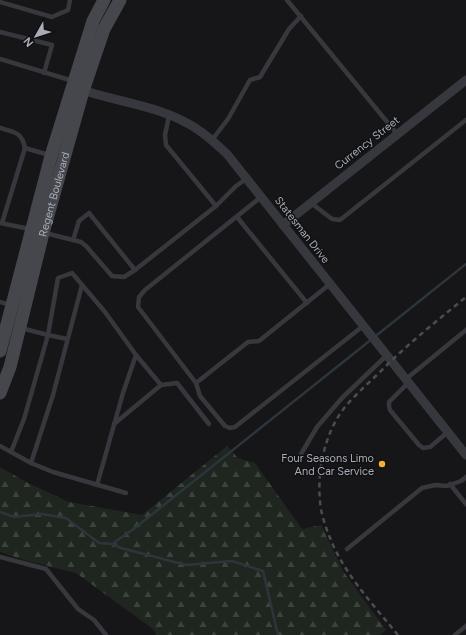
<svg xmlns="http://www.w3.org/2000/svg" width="466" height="635" font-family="Figtree,sans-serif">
<defs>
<pattern id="forest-firs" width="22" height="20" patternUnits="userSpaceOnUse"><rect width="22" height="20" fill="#1e261f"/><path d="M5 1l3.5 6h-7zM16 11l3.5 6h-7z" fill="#3c433d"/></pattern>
</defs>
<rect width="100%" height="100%" fill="#161618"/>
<!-- forest -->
<polygon fill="url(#forest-firs)" points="227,446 238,458 255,463 302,529 321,525 343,571 386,630 380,635 156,635 153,629 76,573 24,560 0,552 0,467 28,483 69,502 142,515"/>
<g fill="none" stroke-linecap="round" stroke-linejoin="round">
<!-- stream -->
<g stroke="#2c353c" stroke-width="2.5">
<polyline points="0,512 14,517 42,514 66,518 99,543 112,544 121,548 186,565 232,561 263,571 278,635"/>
<polyline points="112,544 135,528 466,264"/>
</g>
<!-- lane -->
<g stroke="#37383d" stroke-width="4.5">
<polyline points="287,0 397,134"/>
<polyline points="0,2 52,17 68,10 70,0"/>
<polyline points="0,32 52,45 44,73"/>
<polyline points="0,59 73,81"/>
<polyline points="169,116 165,135 166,145 216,206"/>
<path d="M 0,128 C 14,132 22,132 25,148 L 49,155"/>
<polyline points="212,140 228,119 250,80 260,77 289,29 301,16"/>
<polyline points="261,197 145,290 139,297 138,307 196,383 248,342 259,341 330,284"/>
<polyline points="311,203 332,219 340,220 466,120"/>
<polyline points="237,217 307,303"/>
<polyline points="0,223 30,229"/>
<polyline points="2,223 25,148"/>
<polyline points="45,233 81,242 86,246 112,276 124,277 135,270 216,206 236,186 246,179"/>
<polyline points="73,240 79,221 89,213 135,270"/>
<polyline points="0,302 10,305"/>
<polyline points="21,328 48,335 58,278 72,273 105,312 136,355 123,393 97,485"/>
<polyline points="406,379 466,330"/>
<polyline points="196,383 200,396 225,426 230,428 235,427 363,326"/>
<polyline points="408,383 389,402 389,406 390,410 419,445 423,448 430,447 448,432"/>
<polyline points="161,385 177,383 209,424"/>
<polyline points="114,424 161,385 136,355"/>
<polyline points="0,446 31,463 53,472 126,493"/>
<polyline points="11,452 24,419 48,335 67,339"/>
<polyline points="301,454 317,427 342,398 387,355"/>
<polyline points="31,463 53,395 82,285"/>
<polyline points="450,484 466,504"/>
<polyline points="347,549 422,488 435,485 447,486 461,481 466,477"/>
<polyline points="0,557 46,569 78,609 94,620 106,635"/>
<polyline points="455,635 466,626"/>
</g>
<!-- street -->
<g stroke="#37383d" stroke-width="9">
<path d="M 79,89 C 114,101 153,105 185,122 C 201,130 214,142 227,154 L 466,455"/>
<polyline points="283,225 466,80"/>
</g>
<!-- secondary -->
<g stroke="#45474d" stroke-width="13">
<polyline points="0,351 51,156 93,21 104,0"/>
<path id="s1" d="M 0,393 L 10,367 L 43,233 L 83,91 L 104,29 L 120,0"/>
</g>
<!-- rail -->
<path stroke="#4a4c52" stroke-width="2.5" stroke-dasharray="5 4" stroke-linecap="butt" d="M 398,635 C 375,607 348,578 333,545 C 327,531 321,516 320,501 C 317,470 325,432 345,407 C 357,393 371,381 384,368 C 409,343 438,320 466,297"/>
</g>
<!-- markers -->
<circle fill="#f2b134" stroke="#111113" stroke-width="1.5" cx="382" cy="464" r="4"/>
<g text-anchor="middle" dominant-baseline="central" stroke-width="3" stroke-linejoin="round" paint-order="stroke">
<!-- street labels -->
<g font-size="11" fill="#a8adb8" stroke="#111113">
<text transform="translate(367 143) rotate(-38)">Currency Street</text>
<text stroke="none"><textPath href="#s1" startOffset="206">Regent Boulevard</textPath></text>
<text transform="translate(302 230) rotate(52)">Statesman Drive</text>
</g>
<!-- poi labels -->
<g font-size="11" fill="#a8adb8" stroke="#111113" text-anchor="end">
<text x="374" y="458">Four Seasons Limo<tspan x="374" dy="13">And Car Service</tspan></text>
</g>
</g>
<!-- north arrow -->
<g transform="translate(36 36) rotate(231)" stroke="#111113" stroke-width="3" paint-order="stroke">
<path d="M0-3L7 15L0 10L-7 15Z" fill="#a8adb8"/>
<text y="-6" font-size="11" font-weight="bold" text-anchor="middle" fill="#a8adb8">N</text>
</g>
</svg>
